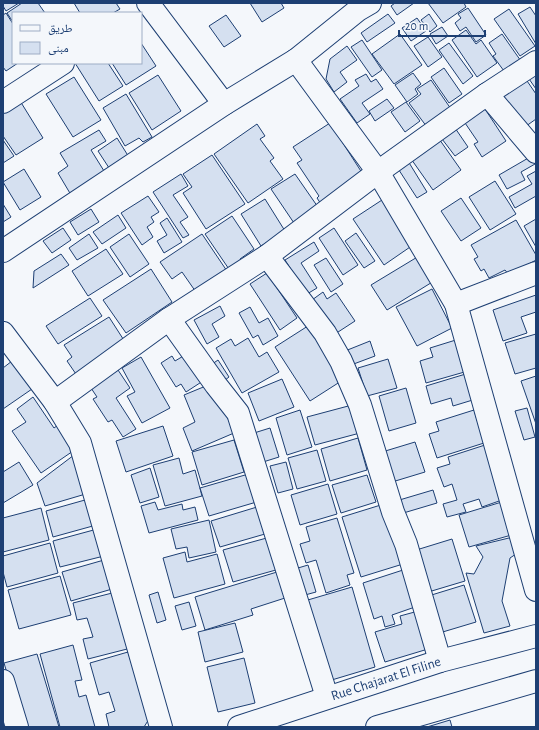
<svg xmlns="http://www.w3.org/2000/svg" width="539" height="730" font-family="'Alegreya Sans','Noto Naskh Arabic',sans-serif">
<rect width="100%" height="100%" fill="#f4f7fb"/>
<!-- building -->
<g fill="#d5e0f0" stroke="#1d3f73">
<polygon points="3,3 19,3 6,11 3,6"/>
<polygon points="22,3 38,3 45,13 13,13 13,22 7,13"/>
<polygon points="74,3 116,3 120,9 113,13 80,13"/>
<polygon points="250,3 281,3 284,8 262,22"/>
<polygon points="395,3 414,3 397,15 391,6"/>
<polygon points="428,3 464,3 466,7 443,23"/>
<polygon points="530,7 536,16 536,44 518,14"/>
<polygon points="468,8 486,35 476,42 466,27 460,31 455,23 461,18 458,14"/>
<polygon points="509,9 535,46 520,56 494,19"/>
<polygon points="6,13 13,24 13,63 18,63 6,71 3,67 3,15"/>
<polygon points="388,14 395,23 367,42 361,33"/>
<polygon points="429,14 437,26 430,32 421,20"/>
<polygon points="226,15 241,36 224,47 209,26"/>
<polygon points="417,18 426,31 411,41 402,28"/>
<polygon points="442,27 448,36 436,44 430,34"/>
<polygon points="466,30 476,44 481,40 497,63 477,77 452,40"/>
<polygon points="400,34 422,65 394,84 372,54"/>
<polygon points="502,34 523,64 504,71 493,56 496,54 489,43"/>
<polygon points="428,37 442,57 428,67 414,46"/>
<polygon points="362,40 382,70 372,77 351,47"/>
<polygon points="141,43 156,66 126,85 112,63 141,63"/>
<polygon points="449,43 473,76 463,84 439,50"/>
<polygon points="347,46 357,60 340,72 347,82 334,92 326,79 330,59"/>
<polygon points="75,63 108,63 123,86 99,101"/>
<polygon points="444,68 462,94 449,103 431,77"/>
<polygon points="536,70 536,89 527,76"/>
<polygon points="413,73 421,84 415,89 418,94 407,102 395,85"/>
<polygon points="366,74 371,82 376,79 383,89 362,103 370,114 357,123 340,99 359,86 355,80"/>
<polygon points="158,75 181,111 152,130 129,93"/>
<polygon points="74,77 101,120 73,137 46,94"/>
<polygon points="525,78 536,94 536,119 522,129 500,96"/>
<polygon points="431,80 451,109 427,127 409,103 421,94 417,89"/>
<polygon points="126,94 152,137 143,142 139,138 125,146 103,108"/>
<polygon points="17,96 43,138 16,155 3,136 3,104"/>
<polygon points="387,99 394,108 375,121 369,111"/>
<polygon points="406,102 420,121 405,132 391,112"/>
<polygon points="483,106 506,141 482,157 474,144 478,142 463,120"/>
<polygon points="330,123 366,179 323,207 317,198 319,196 297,163 302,160 293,147"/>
<polygon points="257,124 265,136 260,139 274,158 270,161 283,179 248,203 214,154"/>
<polygon points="453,125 468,147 455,156 439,135"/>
<polygon points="99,130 106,141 91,150 109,179 74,200 58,173 68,166 60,153"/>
<polygon points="437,136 461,170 433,190 409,156"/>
<polygon points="117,138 132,162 113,174 98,151"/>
<polygon points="3,140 14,156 3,163"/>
<polygon points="212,155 245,204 206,229 183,193 192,187 183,174"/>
<polygon points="530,157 535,164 521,172 525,180 507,189 499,175"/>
<polygon points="408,161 427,192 417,198 397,167"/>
<polygon points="24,169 41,197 20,210 3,182"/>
<polygon points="536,171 536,196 515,208 509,197 532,184 527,176"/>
<polygon points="181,174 188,186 173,195 188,217 180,222 189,235 183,238 153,192"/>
<polygon points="295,174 320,210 296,226 271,189"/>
<polygon points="495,181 516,214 490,230 469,197"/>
<polygon points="148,196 159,212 151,217 154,222 147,227 153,237 142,245 121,213"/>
<polygon points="461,198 481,228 461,241 441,211"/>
<polygon points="265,199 285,231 261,246 241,214"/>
<polygon points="382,200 413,245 384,265 353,219"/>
<polygon points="3,204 11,217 3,222"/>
<polygon points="91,209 99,222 78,235 70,222"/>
<polygon points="118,215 126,228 102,244 93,232"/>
<polygon points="232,216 254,249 240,259 245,267 233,275 205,234"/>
<polygon points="167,218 182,242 164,253 157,241 167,235 160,223"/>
<polygon points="536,219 536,247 524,226"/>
<polygon points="516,220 536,255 536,260 509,275 505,270 489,278 484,269 481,271 474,259 478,257 471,245"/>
<polygon points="63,228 71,240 52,253 43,241"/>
<polygon points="334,228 358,265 343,275 319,238"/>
<polygon points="356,233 375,261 364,268 345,241"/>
<polygon points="89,234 98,248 77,260 69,248"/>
<polygon points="129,234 149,264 130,277 110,247"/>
<polygon points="202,234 229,274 198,295 182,272 172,279 160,262"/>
<polygon points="314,242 319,251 301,263 317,288 307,294 285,260"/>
<polygon points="106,249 123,274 88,296 72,271"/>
<polygon points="61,254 69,265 33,288 34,271"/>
<polygon points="419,256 434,281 387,310 371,285"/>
<polygon points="326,258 343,284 331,292 314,265"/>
<polygon points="151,269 172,302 126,333 103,300"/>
<polygon points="267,273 297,318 280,330 250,284"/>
<polygon points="432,289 452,328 417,346 396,307"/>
<polygon points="323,292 327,299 336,293 355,321 335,334 312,300"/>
<polygon points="536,295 536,312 521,317 527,333 503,341 493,310"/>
<polygon points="90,298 102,316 58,344 46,326"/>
<polygon points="220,306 225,316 212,324 219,337 207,344 194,320"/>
<polygon points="250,307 259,323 268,318 278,336 263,345 258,335 253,338 239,313"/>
<polygon points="109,317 127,345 78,377 67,361 72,357 64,345"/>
<polygon points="311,324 346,378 310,401 275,347"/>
<polygon points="536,334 536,368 515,374 505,343"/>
<polygon points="248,338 259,357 267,352 279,372 242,393 216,348 231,339 235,346"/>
<polygon points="459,339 468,371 426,383 420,361 433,357 430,348"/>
<polygon points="370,341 375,356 351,365 345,351"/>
<polygon points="190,352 206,379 186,392 181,384 176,387 161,363 172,356 175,361"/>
<polygon points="141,357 170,408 142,423 127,396 135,392 122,368"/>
<polygon points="388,359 397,388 367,396 358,368"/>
<polygon points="218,360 229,377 220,384 208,367"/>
<polygon points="12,361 32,389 3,409 3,368"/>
<polygon points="118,370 130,388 116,398 136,429 123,437 112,420 108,422 93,399 97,397 91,388"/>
<polygon points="469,373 476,399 453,406 451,398 431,404 426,386"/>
<polygon points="536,376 536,424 521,381"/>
<polygon points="282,379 294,407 259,421 248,393"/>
<polygon points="213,383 234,433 192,451 183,428 195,422 184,395"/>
<polygon points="406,388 416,423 389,431 379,396"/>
<polygon points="33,397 54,428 58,425 76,449 41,473 12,431 26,422 17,409"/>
<polygon points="352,405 360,433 315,445 307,417"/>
<polygon points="527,408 535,437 524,440 515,411"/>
<polygon points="300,410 312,447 287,455 276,418"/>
<polygon points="474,410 484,443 437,458 429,434 439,431 436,422"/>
<polygon points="163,426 173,456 126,472 116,441"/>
<polygon points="270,428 279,457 263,462 254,433"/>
<polygon points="358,438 367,470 330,481 321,449"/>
<polygon points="234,440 244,472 202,485 192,452"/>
<polygon points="415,442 425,472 392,482 382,452"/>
<polygon points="485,445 502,500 482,507 479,499 463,504 466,512 447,517 443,504 457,500 452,484 444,487 437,468 450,464 448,457"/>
<polygon points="317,450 326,481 297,489 288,458"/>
<polygon points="74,455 89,493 45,506 37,483"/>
<polygon points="179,458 183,474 195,470 202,496 165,506 153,465"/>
<polygon points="19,462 33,485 3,503 3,472"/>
<polygon points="286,462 293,489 278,493 270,466"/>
<polygon points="150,468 159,497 140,503 131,475"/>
<polygon points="252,473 260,501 209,516 200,488"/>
<polygon points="367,475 376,502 341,513 332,485"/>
<polygon points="328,484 337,514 300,525 291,495"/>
<polygon points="433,490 437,503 400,514 396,501"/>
<polygon points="92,498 100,524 53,537 46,511"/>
<polygon points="505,501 515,534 469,547 459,515"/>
<polygon points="155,502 158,510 182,504 183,510 195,507 198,520 149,533 141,506"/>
<polygon points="384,504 403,564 361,577 342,517"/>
<polygon points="257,507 265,534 220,547 211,521"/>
<polygon points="41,508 49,540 3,552 3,518"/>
<polygon points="337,518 354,573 347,575 350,585 326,593 316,560 306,563 300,544 310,541 306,527"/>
<polygon points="209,520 216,552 189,558 187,547 176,549 171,529"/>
<polygon points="101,528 108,555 60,567 53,541"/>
<polygon points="274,536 283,568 233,582 223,550"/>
<polygon points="513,537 519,552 510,558 502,601 510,626 484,633 466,573 474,574 483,557 476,546"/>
<polygon points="452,539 465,581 425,593 413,551"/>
<polygon points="50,543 58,573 7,587 3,572 3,556"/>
<polygon points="185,552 187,562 217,554 225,584 174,598 163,558"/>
<polygon points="111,558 119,587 71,601 62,572"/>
<polygon points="308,565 316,592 305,595 298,568"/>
<polygon points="403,570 415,607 392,615 395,624 385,627 382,616 374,619 363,583"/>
<polygon points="277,572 285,598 251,609 253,615 205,630 195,597"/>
<polygon points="60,576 71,615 19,629 8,590"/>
<polygon points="464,585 476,622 436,634 425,597"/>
<polygon points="352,587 375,667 325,682 301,602"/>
<polygon points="120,591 135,647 88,659 83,639 93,637 87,618 77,620 73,603"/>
<polygon points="158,592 166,620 157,623 149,595"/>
<polygon points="189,602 196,626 182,630 175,606"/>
<polygon points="422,610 428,649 385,662 375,632 402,624 400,616"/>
<polygon points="235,623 243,652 205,662 198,632"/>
<polygon points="73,645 82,680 75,681 79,697 86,695 95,727 60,727 40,654"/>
<polygon points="128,652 149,719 144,727 109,727 106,714 115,711 109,692 99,695 90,663"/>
<polygon points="37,654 59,727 23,727 4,663"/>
<polygon points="244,658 255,703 218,712 207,667"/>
<polygon points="450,720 452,727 427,727"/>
</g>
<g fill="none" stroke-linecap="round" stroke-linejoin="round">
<!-- minor casing -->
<g stroke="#1d3f73" stroke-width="24">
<g id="minor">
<polyline points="148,3 224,104"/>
<polyline points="296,60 378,172 456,304 536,590"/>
<polyline points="487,94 536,152"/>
<polyline points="3,102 63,63"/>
<polyline points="3,251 224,104 296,60 358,10 370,3"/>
<polyline points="267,256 325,333 341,361 360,405 393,512 406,544 440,661"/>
<polyline points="456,304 536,273"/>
<polyline points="169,319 216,385 238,413 327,697"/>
<polyline points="3,333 55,402 80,443 161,727"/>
<polyline points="55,402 169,319 267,256 378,172 487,94 536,62"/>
<polyline points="3,681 17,727"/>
</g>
</g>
<!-- tertiary casing -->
<g stroke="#1d3f73" stroke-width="24">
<g id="tertiary">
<polyline points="239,727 440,661 536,636"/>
<polyline points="377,727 536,681"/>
</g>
</g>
<!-- minor -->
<use href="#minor" stroke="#f4f7fb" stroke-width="22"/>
<!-- tertiary -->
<use href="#tertiary" stroke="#f4f7fb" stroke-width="22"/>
</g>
<g text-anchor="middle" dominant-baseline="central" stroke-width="3" stroke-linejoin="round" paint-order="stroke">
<!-- street labels -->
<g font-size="14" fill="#1d3f73" stroke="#f4f7fb">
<text transform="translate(386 679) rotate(-18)">Rue Chajarat El Filine</text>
</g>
</g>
<!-- border -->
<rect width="539" height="730" fill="none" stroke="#1d3f73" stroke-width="8"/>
<!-- legend -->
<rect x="12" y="12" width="130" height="52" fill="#f4f7fb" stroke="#9eadc5"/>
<rect x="20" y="25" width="20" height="6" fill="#f4f7fb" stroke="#9eadc5"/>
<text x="48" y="32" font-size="12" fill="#1d3f73">طريق</text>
<rect x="20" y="42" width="20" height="12" fill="#d5e0f0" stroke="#9eadc5"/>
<text x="48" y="52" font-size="12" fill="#1d3f73">مبنى</text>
<!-- scale -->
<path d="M399 30v6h86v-6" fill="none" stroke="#1d3f73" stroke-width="2"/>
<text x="405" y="30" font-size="12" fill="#1d3f73" stroke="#f4f7fb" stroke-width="3" paint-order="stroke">20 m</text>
</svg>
